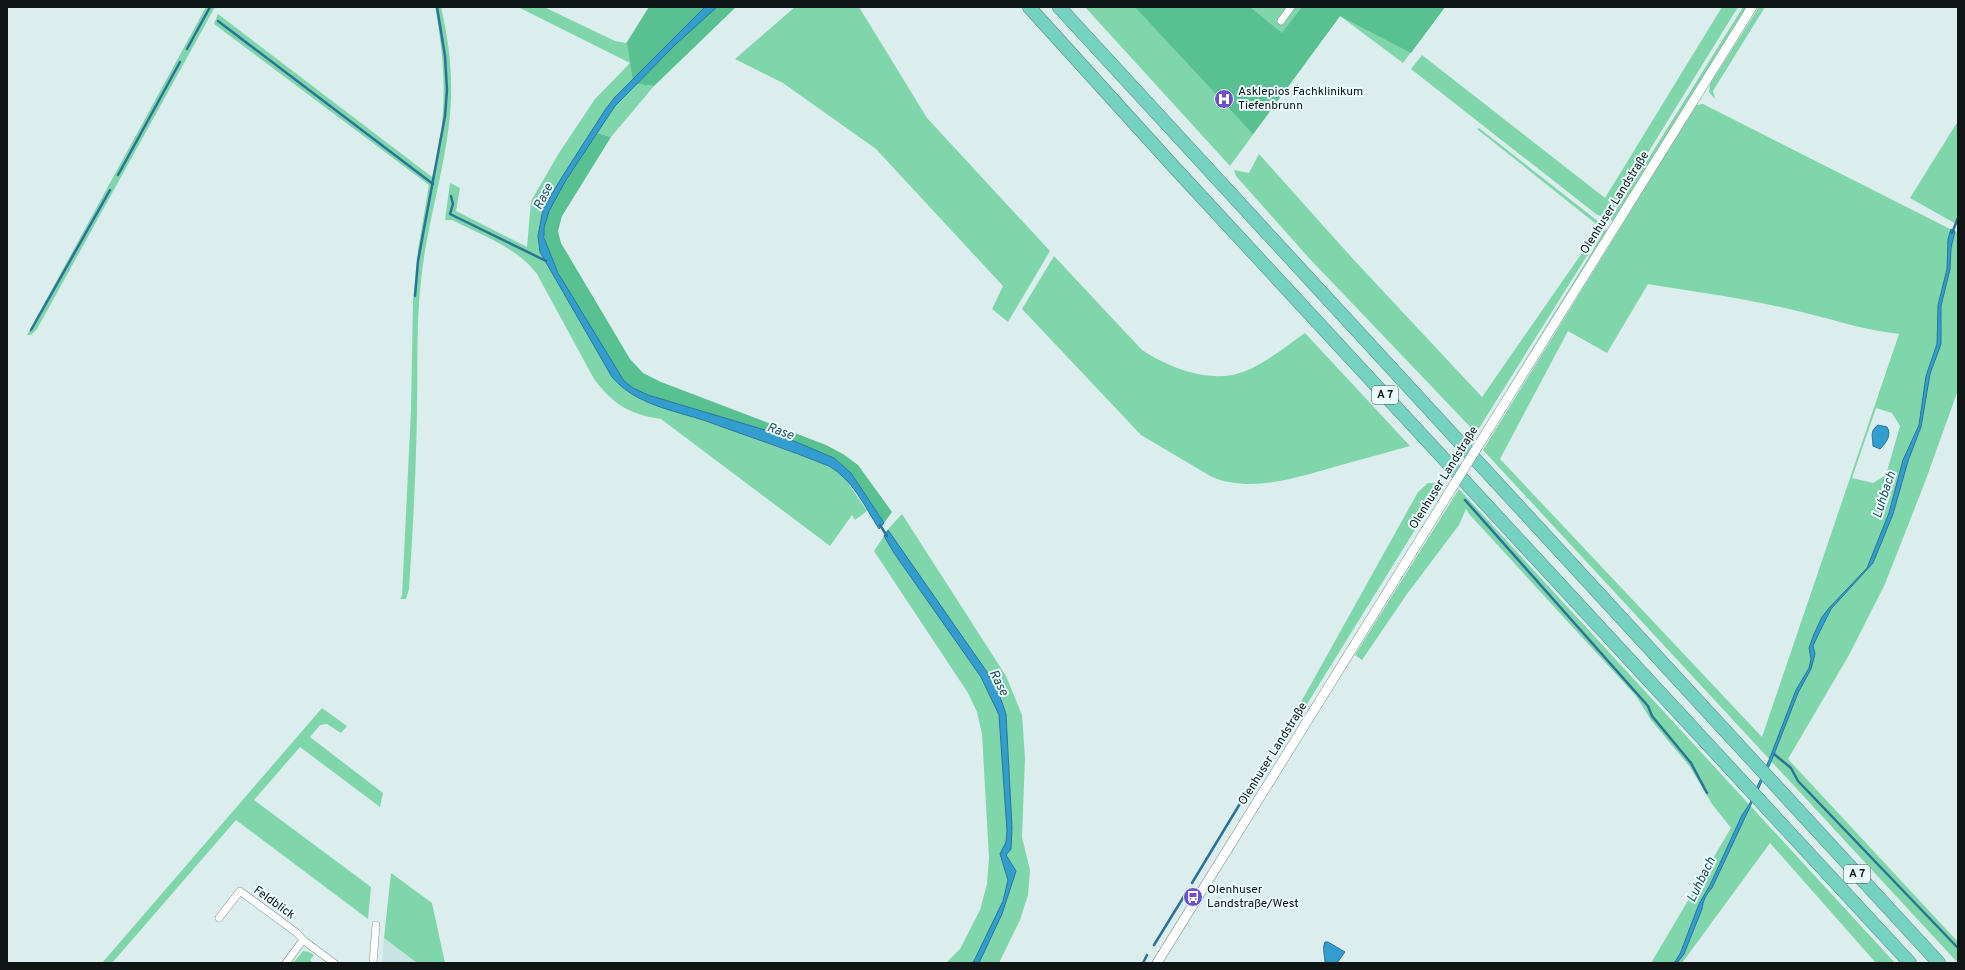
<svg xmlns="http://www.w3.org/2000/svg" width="1965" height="970" font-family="Overpass,sans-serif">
<rect width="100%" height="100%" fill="#dceded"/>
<!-- built -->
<polygon fill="#c8e3e3" points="384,938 417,963 382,963"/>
<!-- green -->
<g fill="#7fd6ab" fill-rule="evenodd">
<polygon points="206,7 215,7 37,329 31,335 27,335"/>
<path d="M 435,7 L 441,7 C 450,46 454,84 449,124 C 443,177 426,228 421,281 C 416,324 418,368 417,411 C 416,471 413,530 409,589 L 406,599 L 400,599 L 402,596 L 411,410 L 413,301 L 418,250 L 429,185 L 214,24 L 218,14 L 432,177 C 448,119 446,65 435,7 Z"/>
<path d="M 518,7 L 544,7 L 615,41 L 626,43 L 649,7 L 637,84 L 654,86 L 611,137 L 597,133 L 615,106 L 636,84 L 632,80 L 605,110 L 562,177 L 543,209 L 540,252 L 612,377 C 623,390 635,396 651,404 L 698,418 L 829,466 L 842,474 L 867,511 L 855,520 L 852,515 L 830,546 L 661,419 C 629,414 614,405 594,379 L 537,274 C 517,247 481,235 452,220 L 445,220 L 450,183 L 460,188 L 456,211 L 527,247 L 531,201 L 559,153 L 595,99 L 630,63 Z"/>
<polygon points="795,7 859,7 927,118 1050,251 1008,322 992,309 1003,286 876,149 783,83 735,59"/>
<polygon points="1085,7 1445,7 1403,63 1340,16 1230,166"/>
<polygon points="1722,7 1738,7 1607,219 1596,214 1411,69 1422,55 1605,198"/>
<polygon points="1743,7 1747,7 1613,221 1610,220"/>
<polygon points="1759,7 1765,7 1713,91 1715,99 1709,92 1710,84"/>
<path d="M 1703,104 L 1958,233 L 1958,390 L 1925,482 L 1885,584 L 1849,655 L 1788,759 L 1958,942 L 1958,963 L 1483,450 L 1696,105 ZM 1648,284 C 1695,292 1743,298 1789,309 C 1826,317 1861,330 1899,334 L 1762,737 L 1500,459 L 1568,331 L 1607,353 ZM 1876,408 L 1892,413 L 1900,426 L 1886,475 L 1873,483 L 1852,478 Z"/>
<polygon points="1958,121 1958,225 1910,198"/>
<polygon points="1479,128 1604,226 1590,251 1476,433 1309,258 1236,176 1234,170 1249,173 1259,154 1353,259 1482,397 1600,227 1477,129"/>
<polygon points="1605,229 1607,231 1494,410 1592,252"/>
<path d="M 1054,256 L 1142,350 C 1169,368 1211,384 1243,372 C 1265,364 1286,346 1305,333 L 1410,446 C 1385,453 1359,460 1334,467 C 1295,478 1251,493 1212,477 L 1141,435 L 1022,309 Z"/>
<polygon points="1428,483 1444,483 1289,733 1286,731 1291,720 1418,492"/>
<polygon points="1459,489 1895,963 1876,963 1770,843 1682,963 1651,963 1731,828 1712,804 1690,767 1651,720 1636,696 1470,515 1466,509 1459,525 1407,594 1362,660 1355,655"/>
<polygon points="902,514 1006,676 1022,715 1025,758 1022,837 1030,870 1028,895 1020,920 999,963 946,963 960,949 980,910 987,884 989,858 982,734 977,712 968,693 874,551 890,527"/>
<polygon points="322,708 347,726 341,733 327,724 320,725 310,737 383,793 380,807 300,747 254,800 371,887 368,919 236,820 112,963 102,963"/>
<polygon points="391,873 432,903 445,963 417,963 384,938"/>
<polygon points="303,951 309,952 314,955 310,960 313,963 293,963"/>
</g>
<!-- forest -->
<g fill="#59c191">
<polygon points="649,7 736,7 654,86 636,84 633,80 627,43"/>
<polygon points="1135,7 1250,7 1282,33 1302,7 1445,7 1411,53 1340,16 1253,134"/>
<path d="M 597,133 L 611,137 L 562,216 L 558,231 L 561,243 L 630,359 L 643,373 L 661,382 L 826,445 L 843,454 L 858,465 L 892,512 L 884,523 L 851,473 L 834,458 L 775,433 L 648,395 L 633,388 L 624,381 C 606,353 541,257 544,229 C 546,201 581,157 597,133 Z"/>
</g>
<!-- water -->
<g fill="#349dd0" stroke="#297498">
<path d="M 705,7 L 717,7 L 676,44 L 615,106 L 566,180 L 549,211 L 544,228 L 544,238 L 558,273 L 624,381 L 633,388 L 648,395 L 775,433 L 834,458 L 851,473 L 884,523 L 879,529 C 865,507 853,480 829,466 C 789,450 747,436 706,421 C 673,410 636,405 612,377 L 540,252 L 538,236 L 543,209 L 562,177 L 605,110 L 615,97 Z"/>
<path d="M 1951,229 L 1955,231 L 1951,248 L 1950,269 L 1941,306 L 1941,344 L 1930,374 L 1921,427 L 1908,461 L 1893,514 L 1873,563 L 1831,609 L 1820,631 L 1813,646 L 1815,654 L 1811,669 L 1798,693 L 1771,762 L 1712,888 C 1706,894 1703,901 1702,909 L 1684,954 L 1677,963 L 1674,963 L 1680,954 L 1699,904 L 1710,885 L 1742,815 L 1749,805 L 1769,760 L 1796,690 L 1809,668 L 1811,659 L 1809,648 L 1814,634 L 1822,617 L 1829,608 L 1867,568 L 1889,513 L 1903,460 L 1919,425 L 1926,376 L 1937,344 L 1938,305 L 1947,269 L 1948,239 Z"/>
<path d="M 1878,425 L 1887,427 C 1892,435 1886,443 1880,449 L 1873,446 C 1873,438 1869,431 1878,425 Z"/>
<polygon points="888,530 987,672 999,694 1006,714 1012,828 1011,849 1006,855 1016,871 1002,914 979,963 973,963 1003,901 1008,880 1000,854 1006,842 1007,831 999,715 981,677 894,553 884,536"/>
<path d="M 1325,942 L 1328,942 L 1345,952 L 1337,963 L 1325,963 C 1325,957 1322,948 1325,942 Z"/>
</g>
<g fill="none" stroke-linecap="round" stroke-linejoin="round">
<!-- stream -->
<g stroke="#297498" stroke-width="2.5">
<polyline points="218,21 433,184"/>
<polyline points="187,49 210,7"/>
<polyline points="118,175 180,62"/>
<polyline points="451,196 453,204 450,214 546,261"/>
<polyline points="1952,233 1958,218"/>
<polyline points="415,296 418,261 445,116 447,90 445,56 437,7"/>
<polyline points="31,330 110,190"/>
<polyline points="1465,500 1648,706 1652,716 1691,763 1707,793"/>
<polyline points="880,525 887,536"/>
<polyline points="1774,754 1791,768 1798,781 1958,948"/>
<polyline points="1192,883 1244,797"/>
<polyline points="1154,945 1186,893"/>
<polyline points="1143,963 1147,955"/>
</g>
<!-- minor casing -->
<g stroke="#829192" stroke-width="8">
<g id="minor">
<polyline points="1281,21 1291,7"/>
<polyline points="219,918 240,891 297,933 303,940"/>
<polyline points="286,963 303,940 334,963"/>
<polyline points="373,963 376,925"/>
</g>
</g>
<!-- tertiary casing -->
<g stroke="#829192" stroke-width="10">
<g id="tertiary">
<polyline points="1493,422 1752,7"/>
<polyline points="1157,963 1442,504"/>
</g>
</g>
<!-- motorway casing -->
<g stroke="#519084" stroke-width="14">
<g id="motorway">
<polyline points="1029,7 1174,167 1910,963"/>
<polyline points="1059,7 1939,963"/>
</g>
</g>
<!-- minor -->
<use href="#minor" stroke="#fff" stroke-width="7"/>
<!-- tertiary -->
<use href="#tertiary" stroke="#fff" stroke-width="9"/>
<!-- motorway -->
<use href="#motorway" stroke="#75d2c0" stroke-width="13"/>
<!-- tertiary-bridge casing -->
<g stroke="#829192" stroke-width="10" stroke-linecap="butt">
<polyline id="tertiary-bridge" points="1442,504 1493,422"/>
</g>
<!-- tertiary-bridge -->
<use href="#tertiary-bridge" stroke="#fff" stroke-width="9"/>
</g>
<!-- icons -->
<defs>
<g id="hospital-disc" transform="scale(1)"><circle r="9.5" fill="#6d51cb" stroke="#e9fbfb"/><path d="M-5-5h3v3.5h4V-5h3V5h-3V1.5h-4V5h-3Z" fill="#fff"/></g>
<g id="bus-disc" transform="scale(1)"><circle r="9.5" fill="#6d51cb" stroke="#e9fbfb"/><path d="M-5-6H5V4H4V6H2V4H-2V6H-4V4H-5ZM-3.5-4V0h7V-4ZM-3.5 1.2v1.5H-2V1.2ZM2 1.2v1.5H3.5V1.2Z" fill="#fff"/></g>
</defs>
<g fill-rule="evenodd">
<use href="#hospital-disc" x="1224" y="99"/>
<use href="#bus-disc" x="1193" y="897"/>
</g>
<g text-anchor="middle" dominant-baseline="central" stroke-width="4" stroke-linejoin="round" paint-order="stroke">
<!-- shield labels -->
<g fill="#e9fbfb" stroke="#505a5a" stroke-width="1">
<rect x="1372" y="386" width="26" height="18" rx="3"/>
<rect x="1844" y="865" width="26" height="18" rx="3"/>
</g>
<g font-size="11" font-weight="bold" fill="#0f1515">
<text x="1385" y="395">A 7</text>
<text x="1857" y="874">A 7</text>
</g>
<!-- poi labels -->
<g font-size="12" fill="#0f1515" stroke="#e9fbfb" text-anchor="start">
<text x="1238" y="92">Asklepios Fachklinikum<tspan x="1238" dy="14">Tiefenbrunn</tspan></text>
<text x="1207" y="890">Olenhuser<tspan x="1207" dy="14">Landstraße/West</tspan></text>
</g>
<!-- street labels -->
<g font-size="12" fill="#0f1515" stroke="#e9fbfb">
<text transform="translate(1615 203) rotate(-58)">Olenhuser Landstraße</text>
<text transform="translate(1444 478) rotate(-58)">Olenhuser Landstraße</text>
<text transform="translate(1273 754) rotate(-58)">Olenhuser Landstraße</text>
<text transform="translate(274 903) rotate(36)">Feldblick</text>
</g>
<!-- water labels -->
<g font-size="13" font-style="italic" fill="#244e64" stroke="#e9fbfb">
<text transform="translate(544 197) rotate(-63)">Rase</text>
<text transform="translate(780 432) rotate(20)">Rase</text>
<text transform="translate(1885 495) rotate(-72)">Luhbach</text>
<text transform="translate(998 683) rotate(63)">Rase</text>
<text transform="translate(1702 880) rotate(-64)">Luhbach</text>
</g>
</g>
<!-- border -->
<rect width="1965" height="970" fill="none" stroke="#0f1515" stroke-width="16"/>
</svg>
